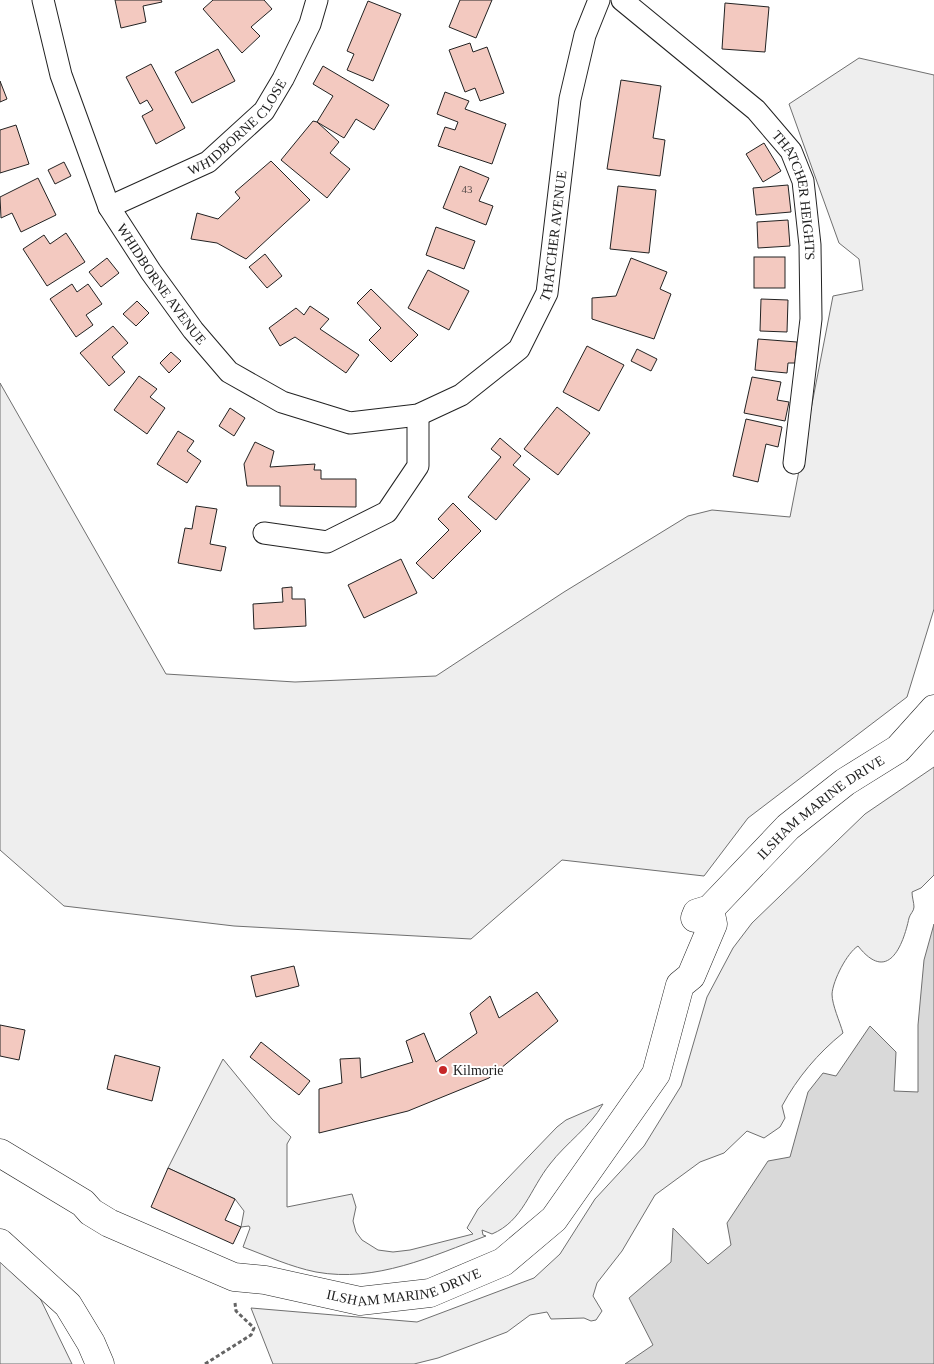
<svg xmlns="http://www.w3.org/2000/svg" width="934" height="1364" font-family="'Times New Roman',serif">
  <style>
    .green { fill: #eee; stroke: #6f6f6f }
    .water { fill: #d9d9d9; stroke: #6f6f6f }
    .building { fill: #f3c9c0; stroke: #222 }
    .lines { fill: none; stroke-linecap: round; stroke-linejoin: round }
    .street-casing { stroke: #222; stroke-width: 23 }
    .secondary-casing { stroke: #222; stroke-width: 29 }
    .path { stroke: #646464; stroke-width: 3; stroke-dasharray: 4 2.5; stroke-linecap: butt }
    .street { stroke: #fff; stroke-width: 21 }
    .secondary { stroke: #fff; stroke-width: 28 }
    .poi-dot { fill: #c62828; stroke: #fff; stroke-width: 2 }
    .labels { text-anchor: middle; stroke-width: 4; stroke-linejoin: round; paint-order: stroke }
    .number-label { font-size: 11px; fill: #564c4a }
    .street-label { font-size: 14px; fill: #222; stroke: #fff }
    .poi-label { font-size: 14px; fill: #222; stroke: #fff; text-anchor: start }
  </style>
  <rect width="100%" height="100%" fill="#fff"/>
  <g class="green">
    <path d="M859,58L934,75V609L907,697L748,818L704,876L562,860L471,939L234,926L64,906L0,850V383L166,674L295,682L436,676L564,592L688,516L712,510L790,517L833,296L863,290L859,259L839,243L789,104Z"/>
    <path d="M934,767V875L921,888L912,892C912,897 914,903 914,907C914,911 910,914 909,918C903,946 888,984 858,946C847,953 833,980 832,994C832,1005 840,1022 843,1033C818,1053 797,1078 782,1106L785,1118L780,1127L764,1138L747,1131L724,1153L700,1162L655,1195L622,1251L597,1283L593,1296L602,1311L596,1320L591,1321L584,1318L551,1319L547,1312L530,1315L507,1332L438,1358L414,1364H273L251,1308L417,1322L534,1278L560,1254L595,1199L644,1146L681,1086L707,997L733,948L752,923L865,814Z"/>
    <path d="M223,1059L272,1119L291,1137L287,1144V1207L352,1194L356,1207L353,1221L356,1232L362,1240L378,1250L393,1252L410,1250L473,1234L467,1228L478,1209L557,1127L566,1120L603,1104C590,1127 566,1143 550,1164C530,1189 523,1221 492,1234L482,1230L483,1235L486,1236C432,1256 376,1283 316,1272C291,1267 267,1256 243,1247L250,1228L249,1226L241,1227L244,1211L235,1199L168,1168Z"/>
    <path d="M0,1260L38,1294L72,1364H0Z"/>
  </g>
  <path class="water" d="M934,924V1364H625L653,1345L629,1298L671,1262L673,1228L708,1264L731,1245L727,1223L768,1161L790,1157L808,1092L823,1073L836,1076L870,1026L896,1052L894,1091L918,1092V1025L924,960Z"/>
  <g class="building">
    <path d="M115,0H161L162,2L143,6L146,22L121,28Z"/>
    <path d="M213,0H264L272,9L251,27L260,36L242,53L203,9Z"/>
    <path d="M460,0H492L476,38L449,27Z"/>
    <path d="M368,1L401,14L373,81L347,70L354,54L347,51Z"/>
    <path d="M725,3L769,7L765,52L722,49Z"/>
    <path d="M470,43L473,52L487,47L504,93L480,101L475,88L465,92L449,50Z"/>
    <path d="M218,49L235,81L192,103L175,72Z"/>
    <path d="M151,64L185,128L156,144L142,116L153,110L147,100L140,104L126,77Z"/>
    <path d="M323,66L389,105L374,130L356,119L344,138L317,122L333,96L313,84Z"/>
    <path d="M621,80L661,86L653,138L665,140L660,176L607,169Z"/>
    <path d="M0,81L7,99L0,102Z"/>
    <path d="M445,92L469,101L465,109L506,124L492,164L438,146L445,127L455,130L458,122L437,114Z"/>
    <path d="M313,121L317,122L339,142L330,153L350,169L327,198L281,160Z"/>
    <path d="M16,125L29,164L0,173V130Z"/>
    <path d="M764,143L781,171L763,182L746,154Z"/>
    <path d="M271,161L310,200L246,259L217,243L191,239L197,213L218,219L240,198L235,192Z"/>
    <path d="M64,162L71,176L55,184L48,170Z"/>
    <path d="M460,166L489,178L479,201L493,206L486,225L443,208Z"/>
    <path d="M38,178L56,215L21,232L12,213L1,218L0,197Z"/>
    <path d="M788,185L791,212L756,215L753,188Z"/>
    <path d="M618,186L656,190L649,253L610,249Z"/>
    <path d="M788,220L790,246L758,248L757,222Z"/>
    <path d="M436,227L475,241L464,269L426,255Z"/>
    <path d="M66,233L85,262L47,286L23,249L44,235L50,244Z"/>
    <path d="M265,254L282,276L267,288L249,267Z"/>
    <rect x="754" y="257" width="31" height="31"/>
    <path d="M107,258L119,273L101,287L89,272Z"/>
    <path d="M631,258L667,272L660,289L671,294L654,339L592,319V298L616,296Z"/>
    <path d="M428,270L469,291L449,330L408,308Z"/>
    <path d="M72,284L77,292L88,284L102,304L86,315L93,325L76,337L50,299Z"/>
    <path d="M371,289L418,335L391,362L369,340L381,328L357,303Z"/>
    <path d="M761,299L788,300L787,332L760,331Z"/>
    <path d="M137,301L149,313L136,326L123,314Z"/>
    <path d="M310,306L329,319L320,329L359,355L346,373L295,337L280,346L269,328L296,308L304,315Z"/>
    <path d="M113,326L128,343L112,357L125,372L109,386L80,353Z"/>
    <path d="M758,339L797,342L795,363H788L787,373L755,370Z"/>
    <path d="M587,346L624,365L599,411L563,392Z"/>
    <path d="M637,349L657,359L651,371L631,361Z"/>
    <path d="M171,352L181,361L169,373L160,363Z"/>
    <path d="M139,376L157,389L150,397L165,408L147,434L114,410Z"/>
    <path d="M752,377L781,382L777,400L789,402L785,421L744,413Z"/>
    <path d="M557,407L590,433L558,475L524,449Z"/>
    <path d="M230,408L245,418L234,436L219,426Z"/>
    <path d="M746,419L782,427L778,447L766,444L758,482L733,476Z"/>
    <path d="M178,431L194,441L187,451L201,461L187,483L157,464Z"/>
    <path d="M500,438L521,456L513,465L530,479L496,520L468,497L501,457L491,449Z"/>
    <path d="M255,442L274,451L270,467L315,464L314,470H321V479H356V507L280,506V486H247L244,464Z"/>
    <path d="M453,503L481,531L433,579L416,563L449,530L438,519Z"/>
    <path d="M196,506L217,509L210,544L226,547L221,571L178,563L185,528L192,529Z"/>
    <path d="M401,559L417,593L364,618L348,585Z"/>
    <path d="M292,587V599H305L306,626L254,629L253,604L283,602L282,588Z"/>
    <path d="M294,966L299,986L256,997L251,976Z"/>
    <path d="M537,992L558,1021L489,1078L408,1111L319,1133V1089L342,1083L340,1059L360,1058L361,1078L413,1062L406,1041L424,1033L436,1062L477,1033L470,1013L490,996L499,1018Z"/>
    <path d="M0,1025L25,1030L19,1060L0,1056Z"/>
    <path d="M261,1042L310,1081L299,1095L250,1057Z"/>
    <path d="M115,1055L160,1067L152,1101L107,1089Z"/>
    <path d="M168,1168L235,1199L225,1220L241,1227L233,1244L151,1207Z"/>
  </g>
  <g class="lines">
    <defs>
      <g id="street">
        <path id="s1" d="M43,0L61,75L109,207L151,272L193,330L229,372L282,402L350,423L418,415L461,395L519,349L547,293L570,99L585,35L599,0"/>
        <path id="s2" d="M622,0L756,110L791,151L803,181L810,245L811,319L794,463"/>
        <path id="s3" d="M109,207L208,162L264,111L283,79L310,24L317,0"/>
        <path d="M264,533L327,542L387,512L418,466V415"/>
      </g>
      <g id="secondary">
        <path id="s4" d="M695,918L697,913L710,909L788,827L845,782L898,749L934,709"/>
        <path id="s5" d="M0,1153L83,1203L91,1212L109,1223L234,1277L265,1280L360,1301L430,1293L503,1262L554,1219L656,1074L680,985L691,976L713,924L710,909"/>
        <path d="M0,1243L68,1305L91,1343L100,1364"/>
      </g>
    </defs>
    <use href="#street" class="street-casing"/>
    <use href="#secondary" class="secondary-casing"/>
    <path class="path" d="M205,1364L251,1335L254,1328L236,1311L235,1303"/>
    <use href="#street" class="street"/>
    <use href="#secondary" class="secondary"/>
  </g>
  <circle class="poi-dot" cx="443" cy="1070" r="5"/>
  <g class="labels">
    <g class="number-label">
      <text x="467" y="193">43</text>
    </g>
    <g class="street-label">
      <text dy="5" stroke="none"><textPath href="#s3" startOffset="154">WHIDBORNE CLOSE</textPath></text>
      <text dy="5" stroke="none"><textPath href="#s2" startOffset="271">THATCHER HEIGHTS</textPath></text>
      <text dy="5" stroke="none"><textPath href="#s1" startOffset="864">THATCHER AVENUE</textPath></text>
      <text dy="5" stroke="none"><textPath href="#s1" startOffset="311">WHIDBORNE AVENUE</textPath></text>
      <text dy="5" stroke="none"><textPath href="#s4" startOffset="170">ILSHAM MARINE DRIVE</textPath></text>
      <text dy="5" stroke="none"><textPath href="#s5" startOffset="440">ILSHAM MARINE DRIVE</textPath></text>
    </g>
    <g class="poi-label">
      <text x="453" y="1075">Kilmorie</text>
    </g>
  </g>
</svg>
